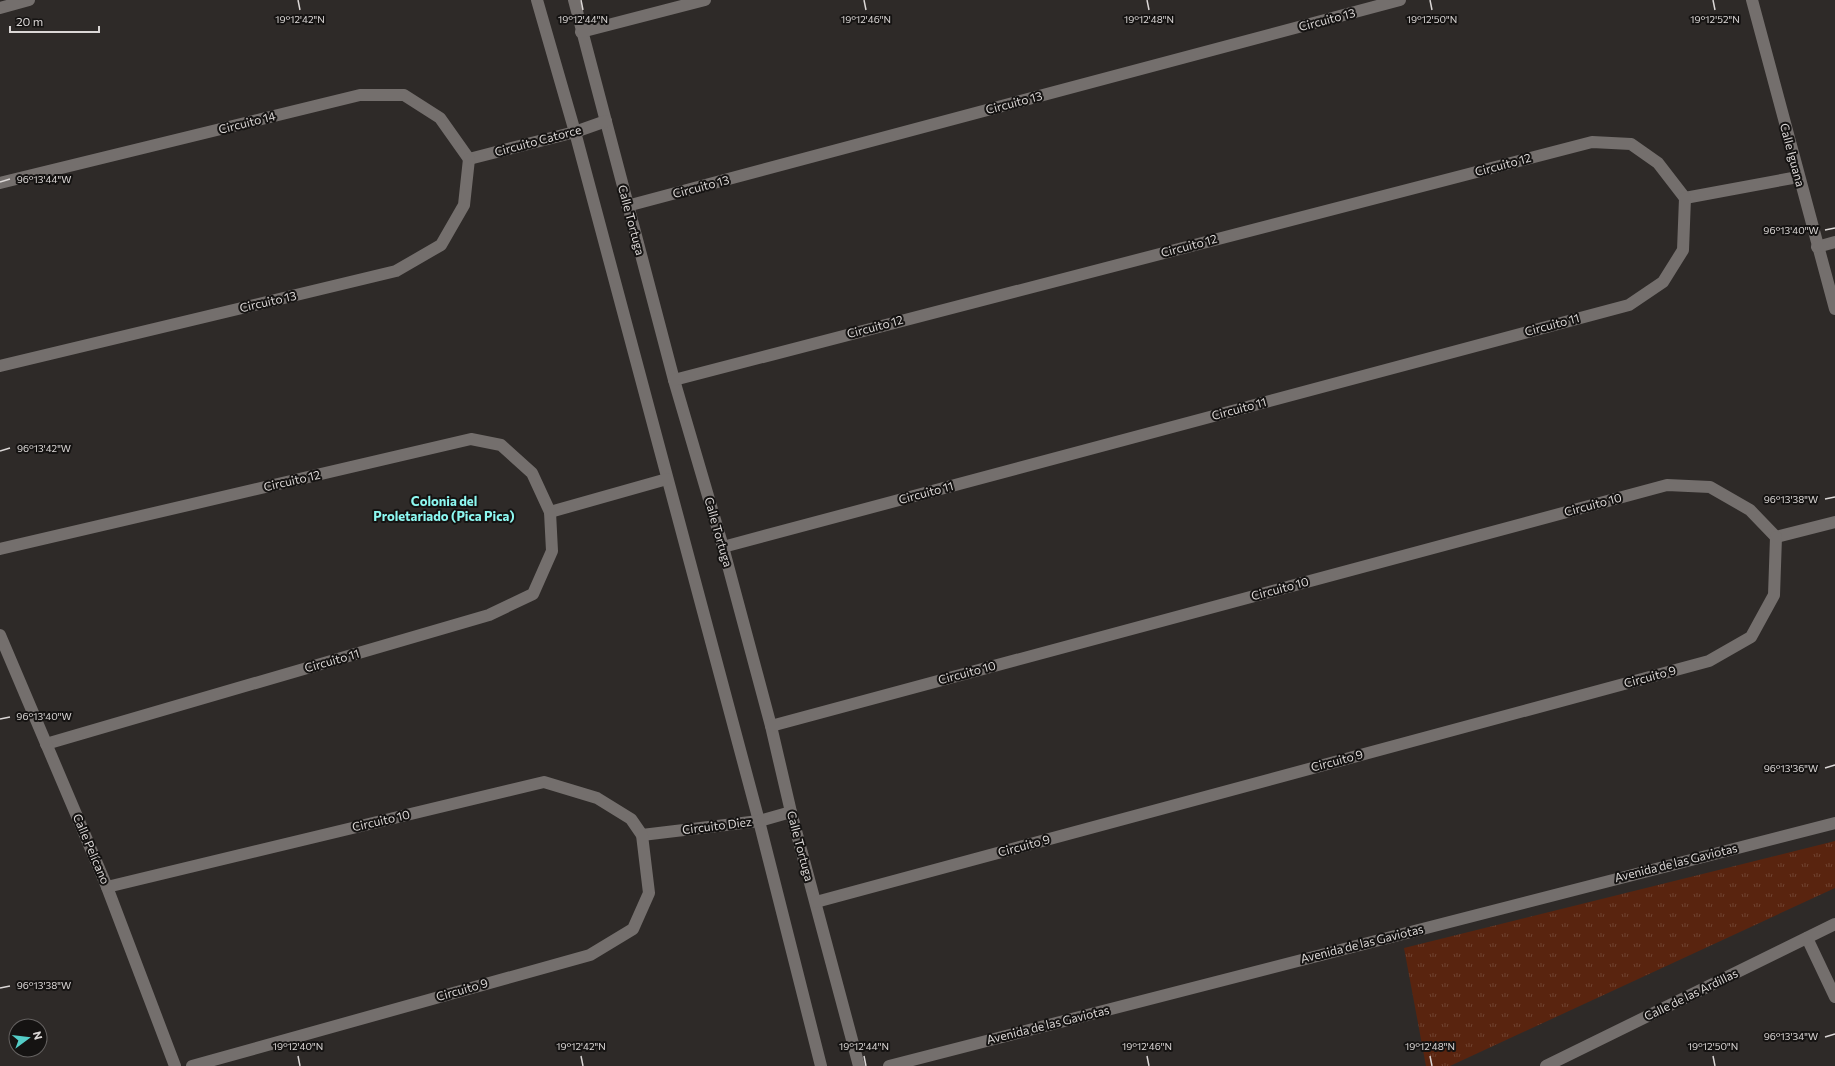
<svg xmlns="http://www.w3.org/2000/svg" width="1835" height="1066" font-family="Commissioner,sans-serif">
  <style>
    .grass { fill: url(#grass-tufts) }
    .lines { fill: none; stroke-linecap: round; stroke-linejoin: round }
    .minor { stroke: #746f6d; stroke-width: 12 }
    .ticks { fill: none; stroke: #dbd7d6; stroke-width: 1.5 }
    .labels { text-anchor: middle; stroke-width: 4; stroke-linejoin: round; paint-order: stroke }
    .street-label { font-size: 12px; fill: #dbd7d6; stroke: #151312 }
    .neighbourhood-label { font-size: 13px; font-weight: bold; fill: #8df8f1; stroke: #151312 }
    .ticks-label { font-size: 10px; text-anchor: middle; fill: #dbd7d6; stroke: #151312; stroke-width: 4; stroke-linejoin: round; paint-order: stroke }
  </style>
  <defs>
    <pattern id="grass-tufts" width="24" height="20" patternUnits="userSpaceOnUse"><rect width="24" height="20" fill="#59240f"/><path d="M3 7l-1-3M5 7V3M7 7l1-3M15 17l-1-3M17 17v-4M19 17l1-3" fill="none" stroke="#704331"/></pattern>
  </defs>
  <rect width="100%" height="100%" fill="#2e2a28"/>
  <path class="grass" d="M1835,841V888L1450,1066H1426L1404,948Z"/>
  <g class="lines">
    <g class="minor">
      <path d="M537,0L575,132L759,821L821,1066"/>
      <path d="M574,0L674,380L723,547L771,726L791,812L859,1066"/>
      <path d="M1752,0L1835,309"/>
      <path d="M0,8L29,0"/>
      <path d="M581,32L705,0"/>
      <path d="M469,159L575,132L606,121"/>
      <path d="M0,183L360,95H404L440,118L469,159"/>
      <path d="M1685,198L1798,177"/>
      <path d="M627,206L1400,0"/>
      <path d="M1817,247L1835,242"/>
      <path d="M0,366L396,271L441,245L464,205L469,159"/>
      <path d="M674,380L1592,142L1631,144L1658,163L1685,198"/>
      <path d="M550,512L667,479"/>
      <path d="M1776,537L1835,522"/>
      <path d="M723,547L1629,305L1663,282L1683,250L1685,198"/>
      <path d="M0,549L471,439L501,445L532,473L550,512L552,551L533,594L489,615L46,744"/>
      <path d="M0,635L107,887L175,1066"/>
      <path d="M771,726L1667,485L1710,487L1750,510L1776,537"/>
      <path d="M642,835L759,821L791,812"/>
      <path d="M107,887L544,782L597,798L631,819L642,835L649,893L633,929L590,955L192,1066"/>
      <path d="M816,902L1709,661L1751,637L1774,595L1776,537"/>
      <path d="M1807,938L1835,997"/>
      <path d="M889,1066L1835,823"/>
      <path d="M1546,1066L1835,924"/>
    </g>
  </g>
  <path class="ticks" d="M298,0L300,10M581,0L583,10M864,0L866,10M1147,0L1149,10M1430,0L1432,10M1713,0L1715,10M0,182L10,179M1825,230L1835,228M0,451L10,448M1825,499L1835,497M0,719L10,717M1825,768L1835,765M0,988L10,986M1825,1037L1835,1034M298,1056L300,1066M581,1056L583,1066M864,1056L866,1066M1147,1056L1149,1066M1430,1056L1432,1066M1713,1056L1715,1066"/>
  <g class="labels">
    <g class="street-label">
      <text transform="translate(1327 20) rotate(-15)" y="4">Circuito 13</text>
      <text transform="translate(1014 103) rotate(-15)" y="4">Circuito 13</text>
      <text transform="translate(247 123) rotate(-14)" y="4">Circuito 14</text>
      <text transform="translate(538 141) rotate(-15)" y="4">Circuito Catorce</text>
      <text transform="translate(1792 155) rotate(75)" y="4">Calle Iguana</text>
      <text transform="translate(1503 165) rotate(-15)" y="4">Circuito 12</text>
      <text transform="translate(701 187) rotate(-15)" y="4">Circuito 13</text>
      <text transform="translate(631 220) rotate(75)" y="4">Calle Tortuga</text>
      <text transform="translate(1189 246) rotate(-15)" y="4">Circuito 12</text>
      <text transform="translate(268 302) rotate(-13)" y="4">Circuito 13</text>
      <text transform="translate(1552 325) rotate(-15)" y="4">Circuito 11</text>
      <text transform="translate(875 327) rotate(-15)" y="4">Circuito 12</text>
      <text transform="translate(1239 409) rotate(-15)" y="4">Circuito 11</text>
      <text transform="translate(292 481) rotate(-13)" y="4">Circuito 12</text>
      <text transform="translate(926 493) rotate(-15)" y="4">Circuito 11</text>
      <text transform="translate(1593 505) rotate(-15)" y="4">Circuito 10</text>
      <text transform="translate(718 532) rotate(74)" y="4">Calle Tortuga</text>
      <text transform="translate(1280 589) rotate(-15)" y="4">Circuito 10</text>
      <text transform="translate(332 661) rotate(-16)" y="4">Circuito 11</text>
      <text transform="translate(967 673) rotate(-15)" y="4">Circuito 10</text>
      <text transform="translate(1650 677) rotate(-15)" y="4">Circuito 9</text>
      <text transform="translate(1337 761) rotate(-15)" y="4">Circuito 9</text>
      <text transform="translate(381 821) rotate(-13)" y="4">Circuito 10</text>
      <text transform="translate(717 826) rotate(-7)" y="4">Circuito Diez</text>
      <text transform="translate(800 846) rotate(75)" y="4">Calle Tortuga</text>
      <text transform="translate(1024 846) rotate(-15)" y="4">Circuito 9</text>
      <text transform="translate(91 849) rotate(67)" y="4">Calle Pelícano</text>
      <text transform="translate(1676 863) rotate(-14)" y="4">Avenida de las Gaviotas</text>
      <text transform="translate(1362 944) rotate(-14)" y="4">Avenida de las Gaviotas</text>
      <text transform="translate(462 990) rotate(-16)" y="4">Circuito 9</text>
      <text transform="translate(1691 995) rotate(-26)" y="4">Calle de las Ardillas</text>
      <text transform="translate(1048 1025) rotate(-14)" y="4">Avenida de las Gaviotas</text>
    </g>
    <g class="neighbourhood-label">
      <text x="444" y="506">Colonia del<tspan x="444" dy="15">Proletariado (Pica Pica)</tspan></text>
    </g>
  </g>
  <g class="ticks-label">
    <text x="300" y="23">19°12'42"N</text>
    <text x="583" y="23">19°12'44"N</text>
    <text x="866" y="23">19°12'46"N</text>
    <text x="1149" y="23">19°12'48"N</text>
    <text x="1432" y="23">19°12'50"N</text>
    <text x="1715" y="23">19°12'52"N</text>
    <text x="44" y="183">96°13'44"W</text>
    <text x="1791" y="234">96°13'40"W</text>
    <text x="44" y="452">96°13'42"W</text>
    <text x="1791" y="503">96°13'38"W</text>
    <text x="44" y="720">96°13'40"W</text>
    <text x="1791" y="772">96°13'36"W</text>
    <text x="44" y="989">96°13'38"W</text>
    <text x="1791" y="1040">96°13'34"W</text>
    <text x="298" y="1050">19°12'40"N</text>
    <text x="581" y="1050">19°12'42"N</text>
    <text x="864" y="1050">19°12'44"N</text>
    <text x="1147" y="1050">19°12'46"N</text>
    <text x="1430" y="1050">19°12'48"N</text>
    <text x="1713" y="1050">19°12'50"N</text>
  </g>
  <g transform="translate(28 1038) rotate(75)"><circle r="19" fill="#151312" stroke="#646160"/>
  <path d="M0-3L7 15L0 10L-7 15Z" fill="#54cdc7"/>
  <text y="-6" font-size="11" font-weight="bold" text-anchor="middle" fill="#dbd7d6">N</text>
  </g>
  <path d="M10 26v6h89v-6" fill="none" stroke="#dbd7d6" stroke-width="2"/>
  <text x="16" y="26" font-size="12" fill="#dbd7d6" stroke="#151312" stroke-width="3" paint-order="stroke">20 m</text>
</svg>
